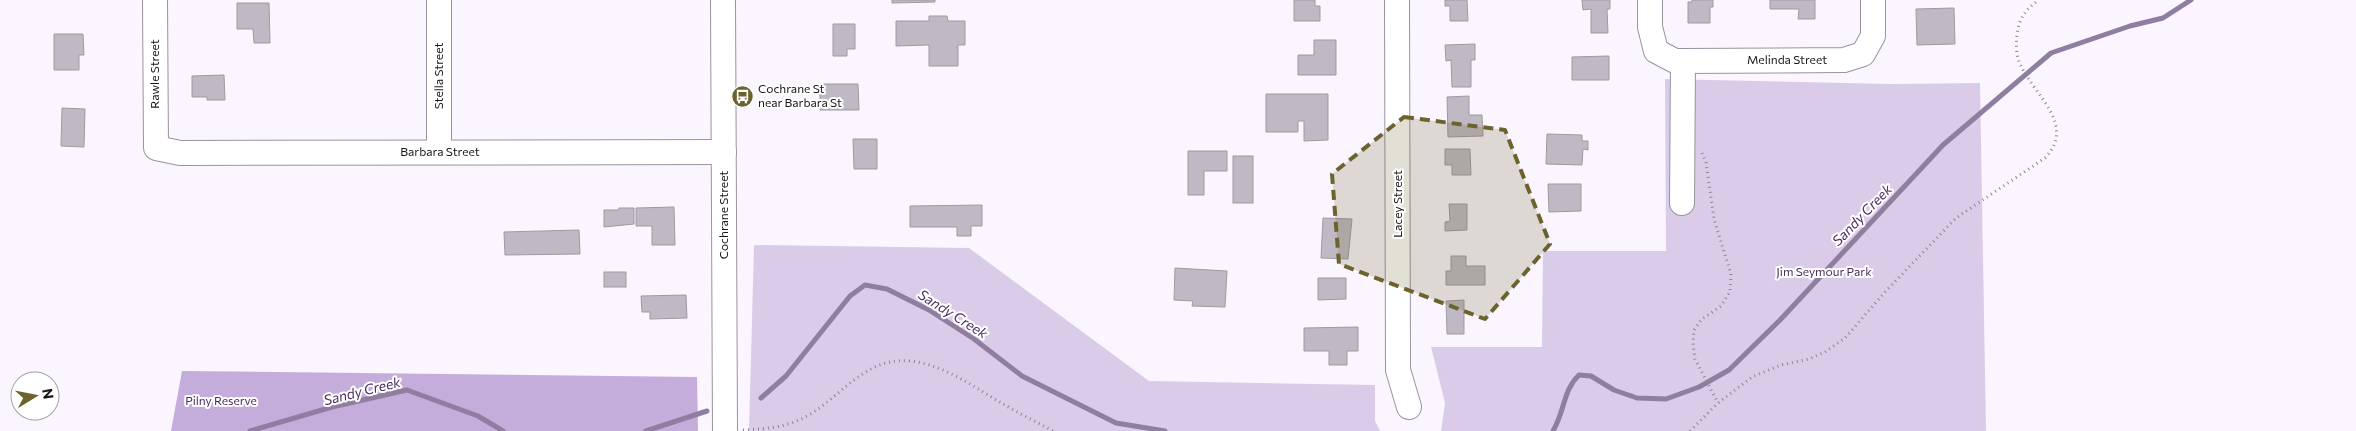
<svg xmlns="http://www.w3.org/2000/svg" width="2356" height="431" font-family="Commissioner,sans-serif">
  <style>
    .green { fill: #dacce8 }
    .forest { fill: #c4adda }
    .lines { fill: none; stroke-linecap: round; stroke-linejoin: round }
    .stream { stroke: #8f7e9f; stroke-width: 5 }
    .building { fill: #beb9c3; stroke: #9e99a3 }
    .minor-casing { stroke: #99939e; stroke-width: 26 }
    .path { stroke: #8b888e; stroke-width: 3; stroke-dasharray: 1 4; stroke-linecap: butt }
    .minor { stroke: #fff; stroke-width: 24 }
    .marked { fill: #6c622e; fill-opacity: 0.2; stroke: #6c622e; stroke-width: 4; stroke-dasharray: 10 6; stroke-linejoin: round }
    .labels { text-anchor: middle; stroke-width: 4; stroke-linejoin: round; paint-order: stroke }
    .street-label { font-size: 12px; fill: #171519; stroke: #fff }
    .poi-label { font-size: 12px; fill: #171519; stroke: #fff; text-anchor: start }
    .park-label { font-size: 12px; fill: #492a60; stroke: #fff }
    .water-label { font-size: 14px; font-style: italic; fill: #4c2d64; stroke: #fff }
  </style>
  <rect width="100%" height="100%" fill="#faf5fe"/>
  <g class="green">
    <path d="M1665,79L1890,84L1980,83L1986,431H1441L1445,403L1431,347H1542L1543,251H1666Z"/>
    <path d="M754,245L969,248L1149,381L1375,385V421L1380,431H749Z"/>
  </g>
  <path class="forest" d="M182,371L697,377L698,431H171Z"/>
  <g class="lines">
    <g class="stream">
      <path d="M761,398L786,376L850,296L865,285L887,289L929,310L974,339L1022,376L1116,423L1165,431"/>
      <path d="M250,431L332,407L407,390L478,416L503,431"/>
      <path d="M646,431L707,411"/>
      <path d="M1553,431C1565,411 1563,390 1579,375L1591,376L1614,390L1637,398L1666,399L1699,387L1729,370L1781,319L1943,145L2051,53L2130,26L2163,18L2191,0"/>
    </g>
  </g>
  <g class="building">
    <path d="M892,0H935V2L892,3Z"/>
    <path d="M1294,0H1315V6H1320V21H1294Z"/>
    <path d="M1445,0H1467L1468,21H1450V6H1445Z"/>
    <path d="M1582,0H1610V9H1607L1608,33H1591V9L1583,10Z"/>
    <path d="M1692,0H1713V7H1710V23H1688V2H1692Z"/>
    <path d="M1770,0H1815V19H1798L1799,9H1770Z"/>
    <path d="M237,3H269L270,43H254L253,29H237Z"/>
    <path d="M1954,8L1955,44L1917,45L1916,9Z"/>
    <path d="M929,16H947L948,21H965V45H958V66H929V45L896,46V21H929Z"/>
    <path d="M833,24H855V49H847V56H833Z"/>
    <path d="M54,34H83L84,55H79V70H54Z"/>
    <path d="M1314,40H1336V75H1298V55H1314Z"/>
    <path d="M1475,44V60H1471V87H1452L1451,60L1446,61L1445,45Z"/>
    <path d="M1609,56V80H1572V57Z"/>
    <path d="M224,75L225,100H207V97H192V76Z"/>
    <path d="M820,84H858L859,110H820Z"/>
    <path d="M1266,94H1328V140L1304,141V121H1298V132H1266Z"/>
    <path d="M1469,96V115H1482L1483,136L1448,137L1447,97Z"/>
    <path d="M62,108L85,109L84,147L61,146Z"/>
    <path d="M1547,134L1582,135V141H1588V150L1583,149L1582,165L1546,164Z"/>
    <path d="M853,139H877V169H854Z"/>
    <path d="M1445,149H1470L1471,175H1452V165H1445Z"/>
    <path d="M1188,151H1227V171H1204V195H1188Z"/>
    <rect x="1233" y="156" width="20" height="47"/>
    <path d="M1548,184H1581V211L1549,212Z"/>
    <path d="M1449,204H1467V230L1445,231V222L1450,221Z"/>
    <path d="M982,205V226H971V236H957V227H910V206Z"/>
    <path d="M674,207L675,245H652V226H636V208Z"/>
    <path d="M619,208H634V224L604,227V210H619Z"/>
    <path d="M1323,218L1352,219L1348,259L1321,258Z"/>
    <path d="M579,230L580,254L505,255L504,232Z"/>
    <path d="M1451,256H1466V266H1485V285H1446V271H1451Z"/>
    <path d="M1175,268L1227,271L1225,307L1192,306L1193,301L1174,300Z"/>
    <rect x="604" y="272" width="22" height="15"/>
    <path d="M1318,278H1346V299L1318,300Z"/>
    <path d="M686,295L687,318L650,319V312H642L641,296Z"/>
    <path d="M1464,300V334H1447L1446,301Z"/>
    <path d="M1358,327V351H1347V365H1329V351H1304V328Z"/>
  </g>
  <g class="lines">
    <defs>
      <g id="minor">
        <path d="M155,0L156,148L180,153L724,152"/>
        <path d="M723,0L725,431"/>
        <path d="M1397,0L1398,370L1409,407"/>
        <path d="M1650,0V27L1656,51L1675,61H1683L1844,60L1863,54L1873,36V0"/>
        <path d="M439,152V0"/>
        <path d="M1682,203L1683,61"/>
      </g>
    </defs>
    <use href="#minor" class="minor-casing"/>
    <g class="path">
      <path d="M1702,153L1706,162L1714,219L1731,274L1730,292L1721,306L1702,319L1694,330L1693,343L1695,359L1718,403"/>
      <path d="M743,430C762,429 781,428 799,420C838,403 862,356 910,361C943,364 974,387 1003,404C1019,413 1036,422 1053,431"/>
      <path d="M1690,431L1718,403L1752,377L1781,365L1809,359L1825,352L1845,338L1885,292L1956,218L2045,158C2077,125 2034,95 2020,64C2016,55 2016,44 2017,34C2019,18 2026,9 2039,0"/>
    </g>
    <use href="#minor" class="minor"/>
  </g>
  <path class="marked" d="M1404,117L1505,130L1550,244L1485,319L1339,264L1332,174Z"/>
  <defs>
    <symbol id="bus-disc" viewBox="-11 -11 22 22"><circle r="9.5" fill="#6c622e" stroke="#fff"/><path d="M-5-6H5V4H4V6H2V4H-2V6H-4V4H-5ZM-3.5-4V0h7V-4ZM-3.5 1.2v1.5H-2V1.2ZM2 1.2v1.5H3.5V1.2Z" fill="#fff"/></symbol>
  </defs>
  <g fill-rule="evenodd">
    <use href="#bus-disc" x="730" y="84" width="25" height="25"/>
  </g>
  <g class="labels">
    <g class="street-label">
      <text x="1787" y="64">Melinda Street</text>
      <text transform="translate(155 74) rotate(-90)" y="4">Rawle Street</text>
      <text transform="translate(439 76) rotate(-90)" y="4">Stella Street</text>
      <text x="440" y="156">Barbara Street</text>
      <text transform="translate(1398 204) rotate(-90)" y="4">Lacey Street</text>
      <text transform="translate(724 215) rotate(-90)" y="4">Cochrane Street</text>
    </g>
    <g class="poi-label">
      <text x="758" y="93">Cochrane St<tspan x="758" dy="14">near Barbara St</tspan></text>
    </g>
    <g class="park-label">
      <text x="1824" y="276">Jim Seymour Park</text>
      <text x="221" y="405">Pilny Reserve</text>
    </g>
    <g class="water-label">
      <text transform="translate(1862 215) rotate(-46)" y="5">Sandy Creek</text>
      <text transform="translate(953 314) rotate(32)" y="5">Sandy Creek</text>
      <text transform="translate(362 391) rotate(-14)" y="5">Sandy Creek</text>
    </g>
  </g>
  <g transform="translate(35 396) rotate(80)"><circle r="24" fill="#ffffff" stroke="#a2a1a3"/>
  <path d="M0-4L9 19L0 12L-9 19Z" fill="#6c622e"/>
  <text y="-8" font-size="14" font-weight="bold" text-anchor="middle" fill="#171519">N</text>
  </g>
</svg>
